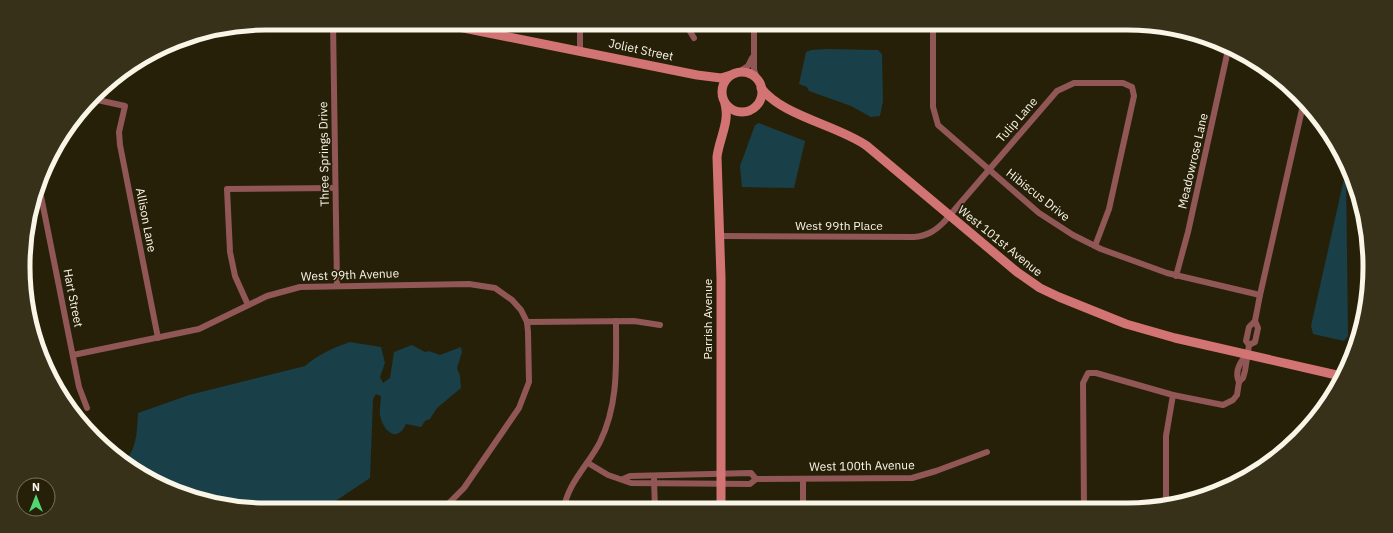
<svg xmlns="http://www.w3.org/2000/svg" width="1393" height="533" font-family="'IBM Plex Sans',sans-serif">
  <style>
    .water { fill: #193f48 }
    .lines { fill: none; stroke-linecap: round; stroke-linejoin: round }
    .street { stroke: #915656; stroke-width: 6 }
    .secondary { stroke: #d27473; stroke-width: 9 }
    .labels { text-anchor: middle; stroke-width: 3.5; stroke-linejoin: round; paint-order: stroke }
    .street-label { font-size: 12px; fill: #f9f5e7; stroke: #262008 }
    .rim { fill: none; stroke: #f9f5e7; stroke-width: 5 }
  </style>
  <rect width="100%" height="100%" fill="#262008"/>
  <g class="water">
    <path d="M827,49L874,50H878L882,54L883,101L880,116L871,117L851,106L809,91L807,87L799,84L806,52L811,50Z"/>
    <path d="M759,123L805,141L794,188L742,187L740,166L755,125Z"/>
    <path d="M1346,170L1348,336L1344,341L1313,334L1311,326Z"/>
    <path d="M350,342L381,347L385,363L380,377L383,383L390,378L394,352L412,345L425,352L429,351L440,355L461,347L462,352L457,368L460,376L461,388L437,408L430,419L425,421L421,427L406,424C397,444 383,431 380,415C379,410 381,402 381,396L376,394L373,399L370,478L322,510H267L203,502L124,463C137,448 137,432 138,413L189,395L305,366C319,354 333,348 350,342Z"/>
  </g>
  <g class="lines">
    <g class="street">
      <path d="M333,23L337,285"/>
      <path d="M580,23V50"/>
      <path d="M687,23L688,28L694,38"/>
      <path d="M754,23V70L758,81"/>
      <path d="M933,23V107L938,125L1039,213L1073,235L1101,249L1167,273L1260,295"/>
      <path d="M737,73L748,66L752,58"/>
      <path d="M93,99L125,106L119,132L120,145L158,338"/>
      <path d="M40,191L79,387L87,408"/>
      <path d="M720,236L914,237C927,236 935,231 944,222L1057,91L1074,83H1123L1132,87L1134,96L1109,209L1095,246"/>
      <path d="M1176,276L1188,232L1228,50"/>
      <path d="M248,305L235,276L230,252L227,189L335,188"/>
      <path d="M527,322L634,321L660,325"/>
      <path d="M1249,345L1255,342L1258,328L1255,321L1260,295L1303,105"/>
      <path d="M73,355L199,329L267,296L300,287L469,284L495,288L512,300L521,310L527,322L528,332L529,382L519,408L464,488L442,510"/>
      <path d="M1239,382C1234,372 1240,362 1247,354"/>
      <path d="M588,463L608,475L631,483L750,484L756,479L912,478L936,471L987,452"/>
      <path d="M623,479L630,476L751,473L756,479"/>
      <path d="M654,479L655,509"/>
      <path d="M1166,506V436L1173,395"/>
      <path d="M1084,508L1083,383L1088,373H1096L1173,395L1223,405L1233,400L1237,395L1239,382L1243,378L1245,371L1249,345L1246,341L1249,327L1255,321"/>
      <path d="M564,509C567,484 589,464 600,442C619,403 616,363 616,321"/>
      <path d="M803,509V479"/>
    </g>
    <g class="secondary">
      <path d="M439,23L697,75L721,78L731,75"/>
      <circle cx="742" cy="92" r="20"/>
      <path d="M761,88C782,116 837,125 867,146L1017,272L1040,288L1059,297L1126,324L1175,338L1341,376"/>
      <path d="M721,509V278L717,157C719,139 730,122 725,104"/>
    </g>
  </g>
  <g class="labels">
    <g class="street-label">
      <text transform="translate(641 50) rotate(12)" y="4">Joliet Street</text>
      <text transform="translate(1017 120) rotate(-49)" y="4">Tulip Lane</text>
      <text transform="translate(324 154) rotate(-91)" y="4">Three Springs Drive</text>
      <text transform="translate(1193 161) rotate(-77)" y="4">Meadowrose Lane</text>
      <text transform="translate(1038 195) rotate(38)" y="4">Hibiscus Drive</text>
      <text transform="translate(146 220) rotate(79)" y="4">Allison Lane</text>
      <text x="839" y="230">West 99th Place</text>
      <text transform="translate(1000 241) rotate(39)" y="4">West 101st Avenue</text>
      <text transform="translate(350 275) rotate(-2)" y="4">West 99th Avenue</text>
      <text transform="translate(73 298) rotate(79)" y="4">Hart Street</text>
      <text transform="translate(708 319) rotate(-90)" y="4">Parrish Avenue</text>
      <text transform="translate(862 466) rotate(-1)" y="4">West 100th Avenue</text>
    </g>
  </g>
  <path d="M0 0H1393V533H0ZM266 30H1127A236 236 0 0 1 1363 266V267A236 236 0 0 1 1127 503H266A236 236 0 0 1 30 267V266A236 236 0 0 1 266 30Z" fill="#37311a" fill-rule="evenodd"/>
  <path class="rim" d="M266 30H1127A236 236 0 0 1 1363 266V267A236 236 0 0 1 1127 503H266A236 236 0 0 1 30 267V266A236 236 0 0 1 266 30Z"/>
  <g transform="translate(36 497)"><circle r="19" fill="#262008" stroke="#7a7561"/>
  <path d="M0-3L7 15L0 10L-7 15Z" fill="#52d673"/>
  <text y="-6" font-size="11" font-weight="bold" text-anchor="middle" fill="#f9f5e7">N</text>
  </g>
</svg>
